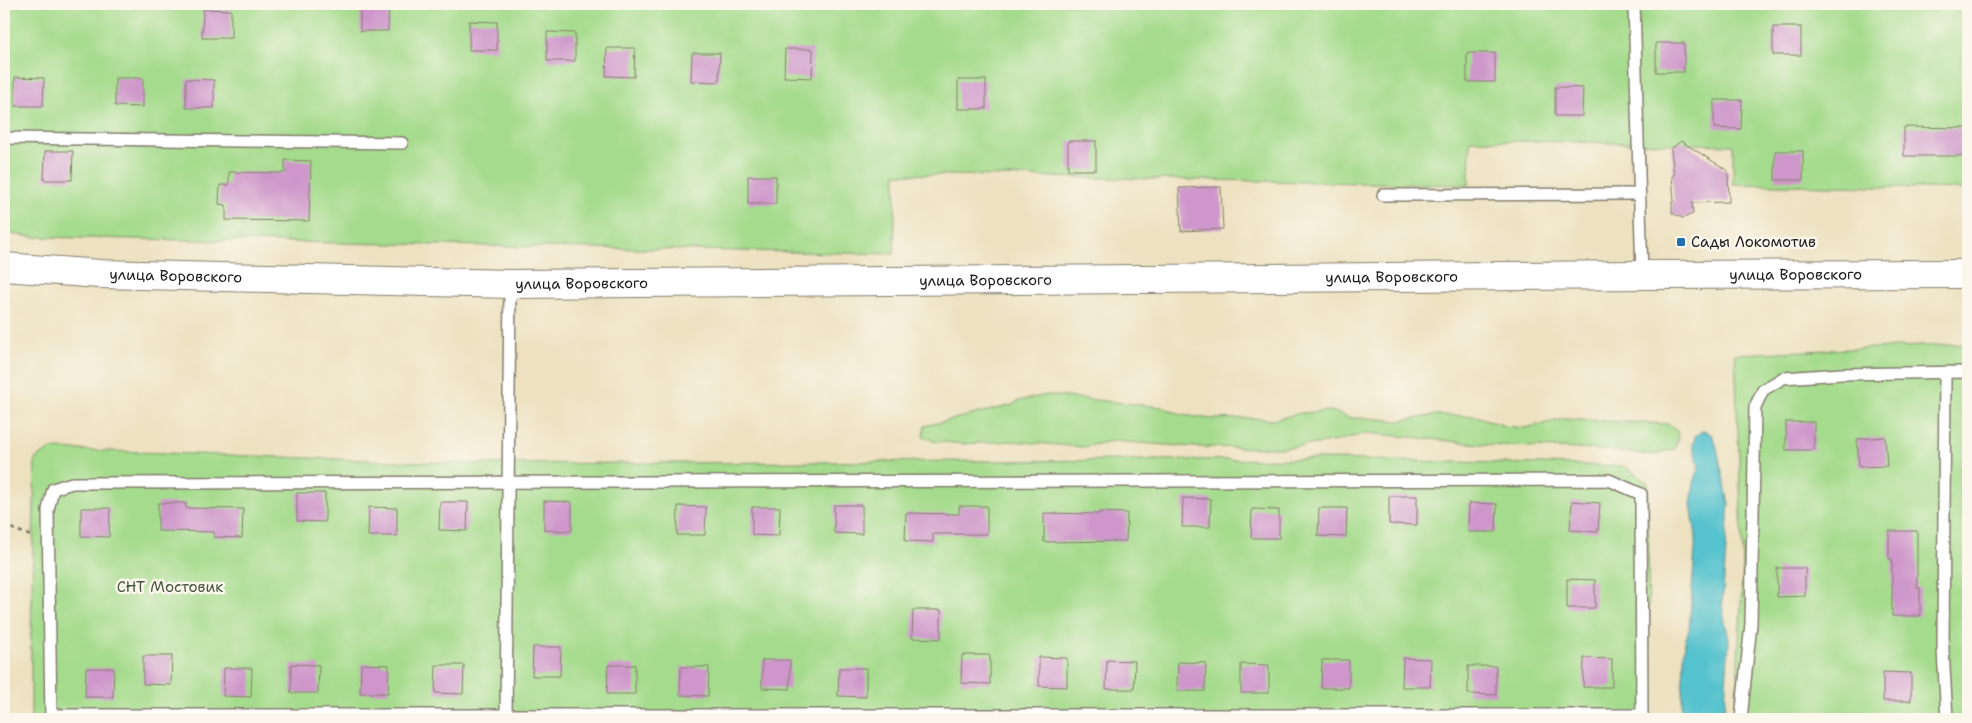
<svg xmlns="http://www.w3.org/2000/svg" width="1972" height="723" font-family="'Shantell Sans',sans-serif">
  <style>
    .green { fill: #a5db8c; stroke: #607c54 }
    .water { fill: #55c2cd; stroke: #386f74 }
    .building { fill: #ce96ca }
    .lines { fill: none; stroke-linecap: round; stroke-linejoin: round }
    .service-casing { stroke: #847e6e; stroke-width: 14 }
    .primary-casing { stroke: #847e6e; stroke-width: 30 }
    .path { stroke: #847e6e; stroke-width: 3; stroke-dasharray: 4 4; stroke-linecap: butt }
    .service { stroke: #fff; stroke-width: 11 }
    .primary { stroke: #fff; stroke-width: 28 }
    .poi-dot { fill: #1f6fb2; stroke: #fbf7ec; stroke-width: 2 }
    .labels { text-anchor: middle; stroke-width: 5; stroke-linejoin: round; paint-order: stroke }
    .poi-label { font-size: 15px; fill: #1c1c1c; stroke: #fbf7ec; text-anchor: start }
    .street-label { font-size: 15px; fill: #1c1c1c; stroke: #fbf7ec }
    .park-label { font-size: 15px; fill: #45553e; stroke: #fbf7ec }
  </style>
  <rect width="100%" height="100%" fill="#fbf7ec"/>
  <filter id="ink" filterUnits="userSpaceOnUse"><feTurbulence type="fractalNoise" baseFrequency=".02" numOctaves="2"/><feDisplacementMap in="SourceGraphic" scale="10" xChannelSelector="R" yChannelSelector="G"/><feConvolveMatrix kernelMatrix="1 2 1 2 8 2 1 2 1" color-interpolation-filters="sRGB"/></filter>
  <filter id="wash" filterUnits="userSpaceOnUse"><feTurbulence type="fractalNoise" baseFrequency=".0096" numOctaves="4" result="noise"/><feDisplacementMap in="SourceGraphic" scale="20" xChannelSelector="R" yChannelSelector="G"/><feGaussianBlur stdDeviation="1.12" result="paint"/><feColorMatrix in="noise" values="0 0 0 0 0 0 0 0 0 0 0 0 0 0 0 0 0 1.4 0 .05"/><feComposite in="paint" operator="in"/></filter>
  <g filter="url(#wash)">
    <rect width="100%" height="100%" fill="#ede1c0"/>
    <g class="green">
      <path d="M4,4H1968V189L1733,184V145L1470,140L1469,185L896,174L894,254L35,237L4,233Z"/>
      <path d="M1968,344V719H1735L1743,565L1735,354Z"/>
      <path d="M1047,395L1162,407L1182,415L1212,419L1253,418L1272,420L1301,413L1331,411L1351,418H1370L1399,421L1436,415L1476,416L1505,426L1525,428L1564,419L1668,424L1677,430L1678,440L1674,449L1654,455L1602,450L1490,445L1368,433L1332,442L1284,448L1195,447L1112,441L1083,447L1010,441L964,444L933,441L923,436L925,426L1012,405L1018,401Z"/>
      <path d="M51,449L480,464L1325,459L1624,466L1648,483L1649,719H31V639L35,459Z"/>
    </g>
    <path class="water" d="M1704,430L1712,435L1716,444L1729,504L1722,607L1729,640L1724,716L1723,719H1681L1685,641L1689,630L1696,536L1691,505L1694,483L1699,467L1693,446L1695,436Z"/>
    <g id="blocks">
      <g class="building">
        <path d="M360,4H389L388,31H360Z"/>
        <path d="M203,9L231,10V38H202Z"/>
        <path d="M469,21L497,22V50H469Z"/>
        <rect x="1773" y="27" width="28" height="28"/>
        <path d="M547,32L575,33V61H547Z"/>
        <rect x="1656" y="43" width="28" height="29"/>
        <path d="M607,48H635L634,77L606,76Z"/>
        <path d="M785,49H813L812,78L784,77Z"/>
        <path d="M692,53H720L719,82L691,81Z"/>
        <rect x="1467" y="53" width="28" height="29"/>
        <path d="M15,77L44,78L43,106H15Z"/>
        <path d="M115,78H143V107L115,106Z"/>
        <path d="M186,79L214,80V108H186Z"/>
        <rect x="958" y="80" width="28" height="29"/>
        <path d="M1555,87L1583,88L1582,116H1555Z"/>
        <path d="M1714,100H1742L1741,129L1714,128Z"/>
        <path d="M1904,127L1968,128V156H1904Z"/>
        <rect x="1068" y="141" width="28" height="29"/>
        <path d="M1681,141L1728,171L1729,202L1692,203L1693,214L1683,218L1672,213V202L1674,201L1672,176L1674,175L1671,149Z"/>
        <path d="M45,151H73L72,180H44Z"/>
        <rect x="1775" y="151" width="28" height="29"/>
        <path d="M285,160L311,161L309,221L226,220V205L219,204L220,185H229V172L285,173Z"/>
        <rect x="748" y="176" width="28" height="28"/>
        <path d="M1221,187L1223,229L1181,231L1179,188Z"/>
        <rect x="1786" y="422" width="28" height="28"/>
        <path d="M1885,437L1887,466L1859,467L1857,439Z"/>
        <path d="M297,493H325V522L297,521Z"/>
        <path d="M1389,496H1417V525L1389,524Z"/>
        <path d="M1183,498L1211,499L1210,527H1182Z"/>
        <path d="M544,501L572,502V531L544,530Z"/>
        <path d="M1572,501L1600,503L1598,532L1570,530Z"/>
        <path d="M440,502H468L467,531L439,530Z"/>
        <path d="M158,503H186V508L243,509L242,538L214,537V532L158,531Z"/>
        <path d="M1469,503L1497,504L1496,532H1468Z"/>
        <path d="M834,505H862V534L834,533Z"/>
        <path d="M678,506L706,507L705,535H677Z"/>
        <path d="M959,506H987V534H933V542L905,541L906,513L959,514Z"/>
        <path d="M369,507L397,508V536H368Z"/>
        <path d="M752,507H780L779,536L752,535Z"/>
        <path d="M81,508H110L109,537L81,536Z"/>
        <path d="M1319,508H1347L1346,537L1318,536Z"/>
        <path d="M1252,509L1279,510V538H1251Z"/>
        <path d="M1099,512L1127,513L1126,541L1044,542V513L1099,514Z"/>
        <path d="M1889,531H1917V588H1920V616H1892V559H1889Z"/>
        <path d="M1777,568H1805V596L1777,597Z"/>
        <path d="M1567,579L1595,580V608H1567Z"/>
        <path d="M913,610H941V639L912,638Z"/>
        <path d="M533,647H561L560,676H532Z"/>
        <path d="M962,655H990V684L961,683Z"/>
        <path d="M143,656H172L171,685L143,684Z"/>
        <path d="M1039,657L1067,658V687L1039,686Z"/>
        <path d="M1403,658L1431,659L1430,687H1402Z"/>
        <path d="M1584,658L1612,659V687H1583Z"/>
        <path d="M762,660H790V689L762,688Z"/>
        <path d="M1107,660L1135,661L1134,689H1106Z"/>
        <path d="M1322,660H1349V688H1321Z"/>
        <path d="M1178,662L1206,663L1205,691H1177Z"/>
        <path d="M291,664L319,665L318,693H291Z"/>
        <path d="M361,664L389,665L388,693H360Z"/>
        <path d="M1241,664L1269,665V693H1241Z"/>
        <path d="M436,665H464L463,694L435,693Z"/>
        <path d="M608,665H635V694H607Z"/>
        <path d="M1468,666H1496V695L1468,694Z"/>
        <path d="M681,667H709L708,696L680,695Z"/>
        <path d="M86,668H114L113,697H85Z"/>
        <path d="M224,668H252L251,697L223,696Z"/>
        <path d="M839,668H866V697L838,696Z"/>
        <path d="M1883,672L1911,673V701H1883Z"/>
      </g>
    </g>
  </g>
  <g filter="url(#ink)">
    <use href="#blocks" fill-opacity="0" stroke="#847e6e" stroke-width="1"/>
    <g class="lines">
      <defs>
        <g id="service">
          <path d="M1634,4L1642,275"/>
          <path d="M4,138L402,143"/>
          <path d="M1383,195L1639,194"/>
          <path d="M1945,374L1943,650L1947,719"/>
          <path d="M51,715H1642"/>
          <path d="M51,719L48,510L53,489L72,483L1609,480L1641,494L1642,719"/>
          <path d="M506,719L510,284"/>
          <path d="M1741,719L1751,624L1755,407L1763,390L1783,378L1841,374L1968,372"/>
        </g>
        <g id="primary">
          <path id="s1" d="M4,267L100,274L510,284L1642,275L1968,274"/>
        </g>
      </defs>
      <use href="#service" class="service-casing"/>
      <use href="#primary" class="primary-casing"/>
      <path class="path" d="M4,525L31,536"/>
      <use href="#service" class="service"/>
      <use href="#primary" class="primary"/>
    </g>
  </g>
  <rect class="poi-dot" x="1676" y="237" width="10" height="10" rx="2.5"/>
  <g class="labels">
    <g class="poi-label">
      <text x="1691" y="247">Сады Локомотив</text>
    </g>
    <g class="street-label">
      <text dy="5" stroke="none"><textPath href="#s1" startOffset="1792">улица Воровского</textPath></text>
      <text dy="5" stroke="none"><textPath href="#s1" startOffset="172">улица Воровского</textPath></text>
      <text dy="5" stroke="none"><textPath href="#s1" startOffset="1388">улица Воровского</textPath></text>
      <text dy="5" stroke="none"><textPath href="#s1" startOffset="982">улица Воровского</textPath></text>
      <text dy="5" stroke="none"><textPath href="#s1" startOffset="578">улица Воровского</textPath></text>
    </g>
    <g class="park-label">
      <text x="170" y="592">СНТ Мостовик</text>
    </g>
  </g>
  <rect width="1972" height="723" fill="none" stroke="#fbf7ec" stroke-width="20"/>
</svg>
